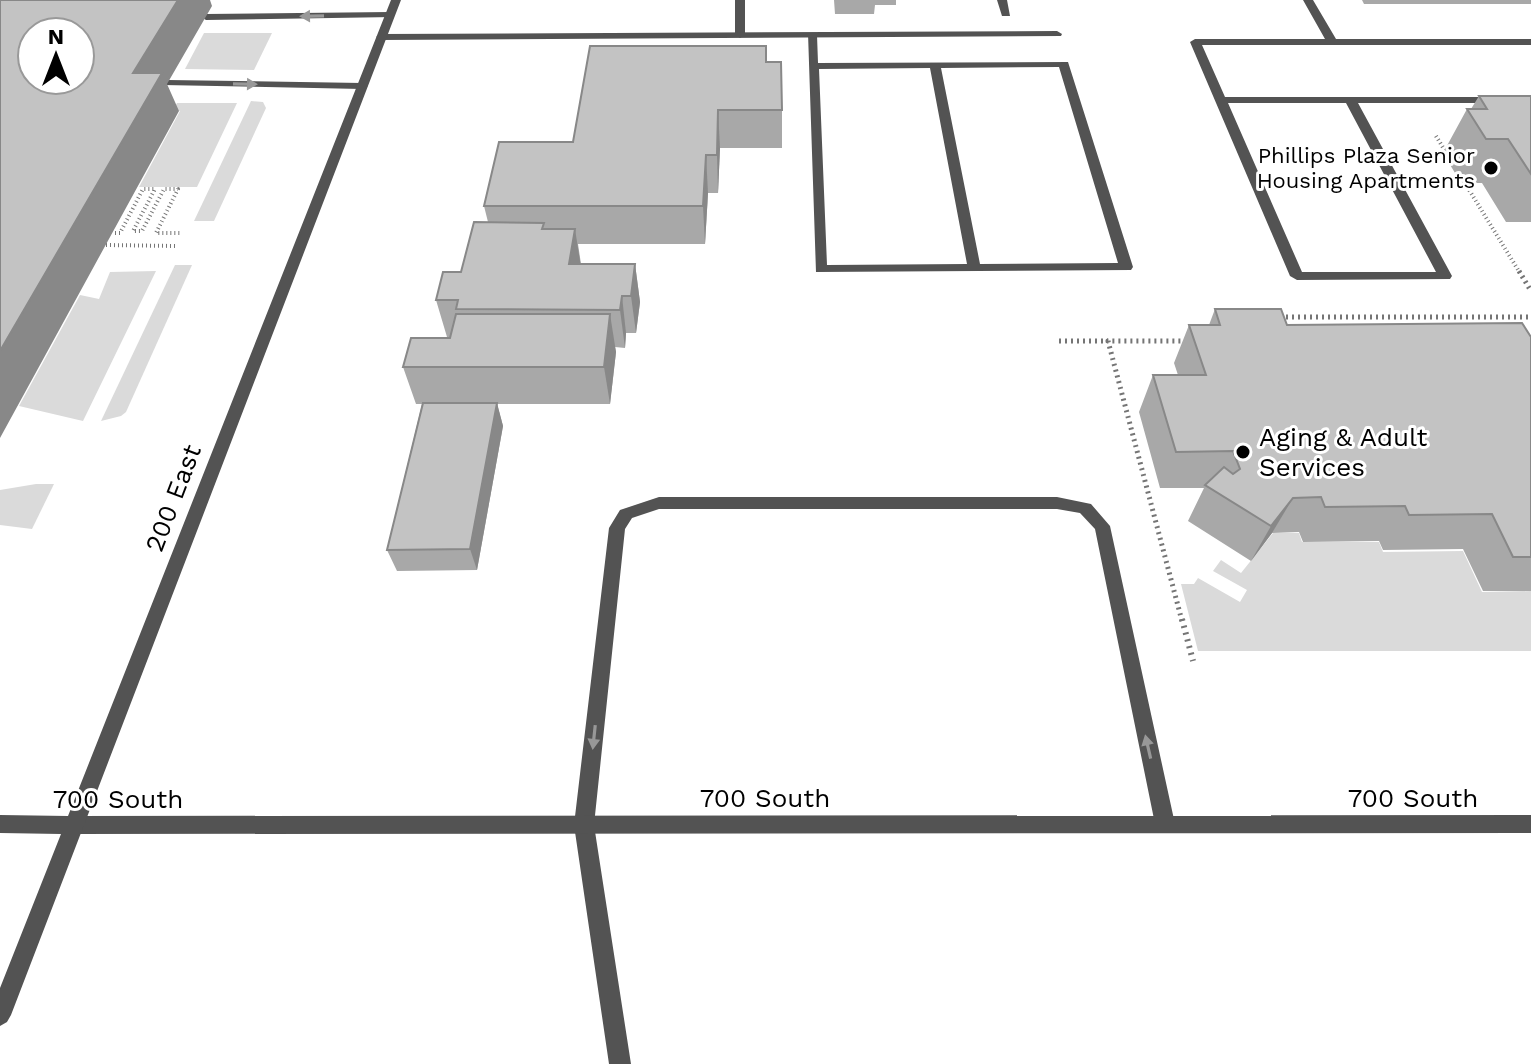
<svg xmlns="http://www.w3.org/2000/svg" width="1531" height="1064" font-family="'Work Sans',sans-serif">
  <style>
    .green { fill: #dadada }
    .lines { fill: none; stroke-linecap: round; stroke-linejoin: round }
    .path-far2 { stroke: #757575; stroke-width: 4; stroke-dasharray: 1 3; stroke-linecap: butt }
    .path-far1 { stroke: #757575; stroke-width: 5; stroke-dasharray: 2 4; stroke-linecap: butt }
    .path { stroke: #757575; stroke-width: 6; stroke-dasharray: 2 5; stroke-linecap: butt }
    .service { fill: #535353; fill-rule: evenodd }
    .minor { fill: #535353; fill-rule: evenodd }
    .tertiary { fill: #535353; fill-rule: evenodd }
    .wall { fill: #a8a8a8 }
    .shaded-wall { fill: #888 }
    .building { fill: #c3c3c3; stroke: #888; stroke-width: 2; fill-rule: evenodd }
    .oneway { fill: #989898 }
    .poi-dot { fill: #000; stroke: #fff; stroke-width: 3 }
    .labels { text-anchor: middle; stroke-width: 6; stroke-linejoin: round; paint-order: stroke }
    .far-poi-label { font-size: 22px; fill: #000; stroke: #fff; text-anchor: end }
    .poi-label { font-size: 26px; fill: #000; stroke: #fff; text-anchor: start }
    .street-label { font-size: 26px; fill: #000; stroke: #fff }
  </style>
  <rect width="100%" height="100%" fill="#fff"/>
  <g class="green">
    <path d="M204,33H272L254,70L185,69Z"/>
    <path d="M251,101L263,102L266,108L214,221H194Z"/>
    <path d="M177,103H237L197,187H139L180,111L173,110Z"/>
    <path d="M175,265H192L126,412L121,416L101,421Z"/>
    <path d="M156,271L83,421L19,406L80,295L99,299L110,272Z"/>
    <path d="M36,484H54L32,529L0,525V490Z"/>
    <path d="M1273,533H1299L1302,542H1379L1383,552L1463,551L1482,592L1531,591V651H1198L1181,584H1194L1198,578L1240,602L1247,590L1213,571L1221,560L1241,573Z"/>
  </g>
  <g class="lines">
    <g class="path-far2">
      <path d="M1436,136L1447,154"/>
      <path d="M1463,180L1520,273"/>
      <path d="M115,233H120L143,189H155L133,231H142L164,189H178L156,233H181"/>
      <path d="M106,245L175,246"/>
    </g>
    <g class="path-far1">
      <path d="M1519,271L1531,291"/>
      <path d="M1280,317H1531"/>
      <path d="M1059,341H1108"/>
      <path d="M1182,621L1108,341H1188"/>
    </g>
    <path class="path" d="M1182,619L1193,661"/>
    <g class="service">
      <path d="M735,0H745V35L740,38L735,35Z"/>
      <path d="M997,0H1007L1010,16H1002Z"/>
      <path d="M1303,0H1313L1336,39H1531V45H1202L1225,97H1531V103H1358L1452,276L1450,279L1297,280L1290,276L1190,42L1195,39H1325ZM1228,103H1346L1436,272H1302Z"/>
      <path d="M390,12L394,13V17L206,20L201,17L206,14Z"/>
      <path d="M808,33L817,35L818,63L1068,62L1133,267L1131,270L816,272ZM1059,67L1118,263L980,264L941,68ZM930,68L967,264L827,265L819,69Z"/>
      <path d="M167,80L362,83L368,86L362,89L163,85L161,83Z"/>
      <path d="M659,497H1057L1091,504L1110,526L1175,824L1172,830L1165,833L1158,830L1155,824L1095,529L1080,513L1057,509H659L632,518L625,529L594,825L631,1064H609L574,825L609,528L620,510Z"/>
    </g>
    <g class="minor">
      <path d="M1057,31L1062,34L1061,36L381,40L376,37L381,34Z"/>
      <path d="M1531,815V833L73,834L66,831L63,825L66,819L73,816Z"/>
    </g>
    <path class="tertiary" d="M391,0H401L11,1015L7,1022L0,1026V988L61,834L0,833V815L68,816Z"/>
  </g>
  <g class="wall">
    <path d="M834,0H896V5H875L874,14H835Z"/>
    <path d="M1362,0H1531V4H1364Z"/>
    <path d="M766,62L782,110V148H720L718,193H708L705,244H578L581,264H635L640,302L636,333H626L625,348L615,347L616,352L610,404H497L503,426L477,570L397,571L387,550L422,404H416L403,367L447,337L436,300L461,272L488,222L484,206L573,142Z"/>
    <path d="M1479,96H1531V222H1506L1482,183H1461L1443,153L1467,109H1471Z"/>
    <path d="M1215,309L1287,325L1531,337V591H1483L1463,549L1383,550L1379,541L1303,542L1299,532L1272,533L1251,561L1188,521L1204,488H1160L1139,412L1153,375H1178L1174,363L1189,325H1209Z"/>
  </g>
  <g class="shaded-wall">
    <path d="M178,0H210L212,6L167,84L179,111L0,438V351L133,73Z"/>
    <path d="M718,110L720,148L718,193L717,155Z"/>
    <path d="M706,155L708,193L705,244L703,206Z"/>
    <path d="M575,229L581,267L569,264Z"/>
    <path d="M635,264L640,302L636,333L631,296Z"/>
    <path d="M622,296L626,333L625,348L620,310Z"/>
    <path d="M610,314L616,352L610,404L604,367Z"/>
    <path d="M497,403L503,426L477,570L470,549Z"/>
    <path d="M1293,498L1272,533L1251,561L1271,526Z"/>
  </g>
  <g class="building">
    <path d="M0,0H178L133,73H162L0,351ZM32,32H80V80H32Z"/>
    <path d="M590,46H766V62H781L782,110H718L717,155H706L703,206H484L499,142H573Z"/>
    <path d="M1479,96H1531V174L1508,139H1486L1467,109H1487Z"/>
    <path d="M474,222L544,223L542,229H575L569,264H635L631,296H622L620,310L456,309L458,300H436L443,272H461Z"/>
    <path d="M1215,309H1281L1287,325L1522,323L1531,337V557H1513L1492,514L1409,515L1405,506L1325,507L1321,497L1293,498L1271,526L1205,485L1224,467L1233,474L1240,469L1233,451L1176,452L1153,375H1206L1189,325H1220Z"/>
    <path d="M456,314H610L604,367H403L411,338H450Z"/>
    <path d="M423,403H497L470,549L387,550Z"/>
  </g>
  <defs><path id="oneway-solid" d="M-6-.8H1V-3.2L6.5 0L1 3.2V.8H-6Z" transform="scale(2)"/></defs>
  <g class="oneway">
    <use href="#oneway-solid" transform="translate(312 16) rotate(179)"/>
    <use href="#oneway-solid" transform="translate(245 84) rotate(1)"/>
    <use href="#oneway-solid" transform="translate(594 737) rotate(96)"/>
    <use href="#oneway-solid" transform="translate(1148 747) rotate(-103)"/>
  </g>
  <g class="poi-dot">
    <circle cx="1491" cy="168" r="8"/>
    <circle cx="1243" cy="452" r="8"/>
  </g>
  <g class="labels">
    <g class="far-poi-label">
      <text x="1475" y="163">Phillips Plaza Senior<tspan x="1475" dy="25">Housing Apartments</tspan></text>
    </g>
    <g class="poi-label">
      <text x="1259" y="446">Aging &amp; Adult<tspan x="1259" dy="30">Services</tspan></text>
    </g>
    <g class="street-label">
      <text transform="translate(173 498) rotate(-69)" y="9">200 East</text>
      <text x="765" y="807">700 South</text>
      <text x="1413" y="807">700 South</text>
      <text x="118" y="808">700 South</text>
    </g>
  </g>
  <g transform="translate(56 56)"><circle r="38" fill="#ffffff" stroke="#999999" stroke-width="2"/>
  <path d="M0-6L14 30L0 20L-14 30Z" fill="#000000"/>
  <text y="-12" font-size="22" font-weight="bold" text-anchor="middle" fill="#000000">N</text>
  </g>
</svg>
